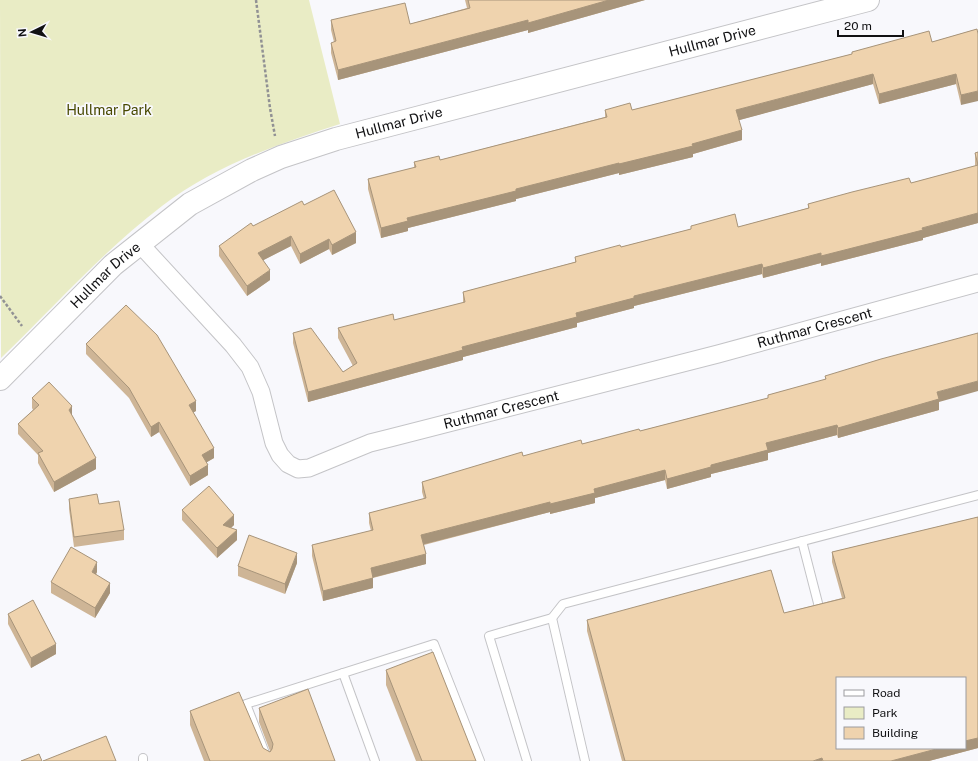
<svg xmlns="http://www.w3.org/2000/svg" width="978" height="761" font-family="'Public Sans',sans-serif">
  <style>
    .green { fill: #e9ecc5 }
    .lines { fill: none; stroke-linecap: round; stroke-linejoin: round }
    .lane-casing { stroke: #c4c4c7; stroke-width: 10 }
    .street-casing { stroke: #c4c4c7; stroke-width: 19 }
    .secondary-casing { stroke: #c4c4c7; stroke-width: 24 }
    .path { stroke: #919194; stroke-width: 2.5; stroke-dasharray: 3 2; stroke-linecap: butt }
    .lane { stroke: #fff; stroke-width: 8 }
    .street { stroke: #fff; stroke-width: 17 }
    .secondary { stroke: #fff; stroke-width: 22 }
    .wall { fill: #ceb596 }
    .shaded-wall { fill: #a7947a }
    .building { fill: #efd3ae; stroke: #a7947a }
    .labels { text-anchor: middle; stroke-width: 3.5; stroke-linejoin: round; paint-order: stroke }
    .street-label { font-size: 14px; fill: #111113; stroke: #f8f8fc }
    .park-label { font-size: 14px; fill: #484900; stroke: #f8f8fc }
  </style>
  <rect width="100%" height="100%" fill="#f8f8fc"/>
  <path class="green" d="M0,0H309L340,124C278,144 214,166 162,206C103,251 54,307 1,358Z"/>
  <g class="lines">
    <defs>
      <g id="lane">
        <path d="M802,541L819,607"/>
        <path d="M552,618L585,761"/>
        <path d="M343,673L375,761"/>
        <path d="M143,758V761"/>
        <path d="M268,761L246,704L434,644L480,761"/>
        <path d="M527,761L489,636L552,618L563,604L978,495"/>
      </g>
      <g id="street">
        <path id="s1" d="M140,244L233,345L250,367L261,392L274,443L280,455L288,464L298,469L309,468L370,443L390,438L718,354L978,283"/>
      </g>
      <g id="secondary">
        <path id="s2" d="M0,379L113,265L190,204L252,170L281,157L336,139L868,0"/>
      </g>
    </defs>
    <use href="#lane" class="lane-casing"/>
    <use href="#street" class="street-casing"/>
    <use href="#secondary" class="secondary-casing"/>
    <g class="path">
      <path d="M256,0L270,108L275,136"/>
      <path d="M0,296L22,326"/>
    </g>
    <use href="#lane" class="lane"/>
    <use href="#street" class="street"/>
    <use href="#secondary" class="secondary"/>
  </g>
  <g class="wall">
    <path d="M465,0H645L528,33V30L338,80L331,53V43L334,42L331,30V20L410,24L467,8Z"/>
    <path d="M977,29L961,105L956,84L879,104L873,84L739,120L742,140L693,154V157L619,175V173L516,199V201L408,228V231L381,238L368,189V179L414,168V162L440,160L605,117V110H632L852,54V52L932,42Z"/>
    <path d="M978,152V223L923,238V240L821,266V263L763,278L762,274L634,306V308L577,323V327L463,357V360L308,402L293,343V333L343,372L353,366L338,338V328L394,320L463,303V292L575,262V257L621,247L691,229V226L738,227L808,208V204L911,183L975,166V153Z"/>
    <path d="M304,205L356,243L332,255L329,249L300,264L291,246L263,260L270,280L247,296L219,256V246L253,226Z"/>
    <path d="M86,344L196,411L193,412L214,458L207,462L208,475L190,486L159,432L151,437L129,398L86,354Z"/>
    <path d="M825,376L939,402V410L838,438L837,435L768,453V460L711,474V477L667,489L665,480L595,498V503L550,514V512L424,545L426,564L373,578V588L323,601L312,556V545L371,531L369,523V513L424,499L422,492V482L523,456L582,444L640,431L733,407L768,398V395L825,380Z"/>
    <path d="M32,398L72,416L96,469L54,492L38,463V455L18,434V424L33,410L32,408Z"/>
    <path d="M69,499L99,504L124,530V540L74,547L69,509Z"/>
    <path d="M182,510L234,525L231,528L237,540L217,558L182,520Z"/>
    <path d="M978,517V748L929,761H622L587,631V620L784,613L842,598L832,562V552Z"/>
    <path d="M297,563L285,594L238,576V566Z"/>
    <path d="M97,572L96,574L110,593L95,618L51,593V582Z"/>
    <path d="M8,614L56,654L31,668L8,624Z"/>
    <path d="M386,670L476,761H416L386,685Z"/>
    <path d="M259,708L335,761H204L190,725V711L270,752V751L259,722Z"/>
  </g>
  <g class="shaded-wall">
    <path d="M609,0H645L528,33V23Z"/>
    <path d="M528,20V30L338,80V70Z"/>
    <path d="M873,74V84L736,121V110Z"/>
    <path d="M956,74V84L879,104V94Z"/>
    <path d="M978,91V101L961,105V95Z"/>
    <path d="M742,130V140L693,154V157L619,175V164Z"/>
    <path d="M619,163V173L516,199V201L408,228V231L381,238V228L407,218L516,189Z"/>
    <path d="M978,213V223L923,238V240L821,266V256Z"/>
    <path d="M356,232V243L332,255V245Z"/>
    <path d="M291,236V246L258,263V253Z"/>
    <path d="M329,239V249L300,264V254Z"/>
    <path d="M821,253V263L763,278V268Z"/>
    <path d="M762,264V274L634,306V308L577,323V327L463,357V360L308,402V392L462,347L634,296Z"/>
    <path d="M270,270V280L247,296V286Z"/>
    <path d="M978,381V391L939,402V410L838,438V428L937,392Z"/>
    <path d="M196,401V411L189,415V405Z"/>
    <path d="M72,406V416L69,410Z"/>
    <path d="M159,422V432L151,437V427Z"/>
    <path d="M837,425V435L768,453V460L711,474V477L667,489V479L711,465L766,443Z"/>
    <path d="M214,448V458L202,465V455Z"/>
    <path d="M96,458V469L54,492V482Z"/>
    <path d="M208,465V475L190,486V476Z"/>
    <path d="M665,470V480L595,498V503L550,514V504L594,489Z"/>
    <path d="M550,502V512L421,545V535Z"/>
    <path d="M234,515V525L223,535V525Z"/>
    <path d="M237,530V540L217,558V548Z"/>
    <path d="M297,553V563L285,594V584Z"/>
    <path d="M426,554V564L371,578V568Z"/>
    <path d="M97,562V572L92,582V572Z"/>
    <path d="M373,578V588L323,601V591Z"/>
    <path d="M110,583V593L95,618V608Z"/>
    <path d="M56,644V654L31,668V658Z"/>
    <path d="M978,738V748L929,761H891L940,748H965V741Z"/>
    <path d="M822,758V761H813Z"/>
  </g>
  <g class="building">
    <path d="M468,0H609L528,23V20L338,70L331,43L336,41L331,20L405,3L410,24L470,8Z"/>
    <path d="M977,29L978,34V91L961,95L956,74L879,94L873,74L736,110L742,130L692,144L693,146L619,164V163L516,189V191L407,218L408,221L381,228L368,179L416,167L414,162L439,156L440,160L607,117L605,110L630,103L632,110L852,54V52L929,31L932,42Z"/>
    <path d="M978,152V213L922,228L923,230L821,256V253L763,268L762,264L634,296V298L576,313L577,317L462,347L463,350L308,392L293,333L311,328L343,372L357,363L338,328L393,314L394,320L465,302L463,292L576,262L575,257L620,245L621,247L691,229V226L735,214L738,227L809,208L808,204L852,192L909,178L911,183L978,165L975,153Z"/>
    <path d="M334,190L356,232L332,245L329,239L300,254L291,236L258,253L270,270L247,286L219,246L251,223L253,226L302,201L304,205Z"/>
    <path d="M126,305L157,335L196,401L189,405L214,448L202,455L208,465L190,476L159,422L151,427L129,388L86,344Z"/>
    <path d="M978,333V381L937,392L939,399L838,428L837,425L766,443L768,450L711,465V467L667,479L665,470L594,489L595,493L550,504V502L421,535L426,554L371,568L373,578L323,591L312,545L373,530L369,513L426,498L422,482L522,452L523,456L581,440L582,444L639,429L640,431L733,407L768,398V395L826,379L825,376L881,359Z"/>
    <path d="M49,382L72,406L69,410L96,458L54,482L38,453L43,451L18,424L39,405L32,398Z"/>
    <path d="M209,486L234,515L223,525L237,530L217,548L182,510Z"/>
    <path d="M97,494L99,504L119,501L124,530L74,537L69,499Z"/>
    <path d="M978,517V738L965,741V678H837V748H940L891,761H823L822,758L813,761H625L587,620L771,570L784,613L845,598L832,552Z"/>
    <path d="M249,535L297,553L285,584L238,566Z"/>
    <path d="M71,547L97,562L92,572L110,583L95,608L51,582Z"/>
    <path d="M33,600L56,644L31,658L8,614Z"/>
    <path d="M433,652L476,761H422L386,670Z"/>
    <path d="M308,689L335,761H210L190,711L239,692L263,748L270,752L272,749L273,744L259,708Z"/>
    <path d="M106,736L116,761H43Z"/>
    <path d="M39,754L42,761H21Z"/>
  </g>
  <g class="labels">
    <g class="street-label">
      <text dy="5" stroke="none"><textPath href="#s2" startOffset="808">Hullmar Drive</textPath></text>
      <text dy="5" stroke="none"><textPath href="#s2" startOffset="484">Hullmar Drive</textPath></text>
      <text dy="5" stroke="none"><textPath href="#s2" startOffset="148">Hullmar Drive</textPath></text>
      <text dy="5" stroke="none"><textPath href="#s1" startOffset="818">Ruthmar Crescent</textPath></text>
      <text dy="5" stroke="none"><textPath href="#s1" startOffset="494">Ruthmar Crescent</textPath></text>
    </g>
    <g class="park-label">
      <text x="109" y="115">Hullmar Park</text>
    </g>
  </g>
  <rect x="836" y="677" width="130" height="72" fill="#f8f8fc" stroke="#9c9c9f"/>
  <rect x="844" y="690" width="20" height="6" fill="#ffffff" stroke="#9c9c9f"/>
  <text x="872" y="697" font-size="12" fill="#111113">Road</text>
  <rect x="844" y="707" width="20" height="12" fill="#e9ecc5" stroke="#9c9c9f"/>
  <text x="872" y="717" font-size="12" fill="#111113">Park</text>
  <rect x="844" y="727" width="20" height="12" fill="#efd3ae" stroke="#9c9c9f"/>
  <text x="872" y="737" font-size="12" fill="#111113">Building</text>
  <g transform="translate(32 32) rotate(265)" stroke="#f8f8fc" stroke-width="3" paint-order="stroke">
  <path d="M0-3L7 15L0 10L-7 15Z" fill="#111113"/>
  <text y="-6" font-size="11" font-weight="bold" text-anchor="middle" fill="#111113">N</text>
  </g>
  <path d="M838 30v6h65v-6" fill="none" stroke="#111113" stroke-width="2"/>
  <text x="844" y="30" font-size="12" fill="#111113" stroke="#f8f8fc" stroke-width="3" paint-order="stroke">20 m</text>
</svg>
